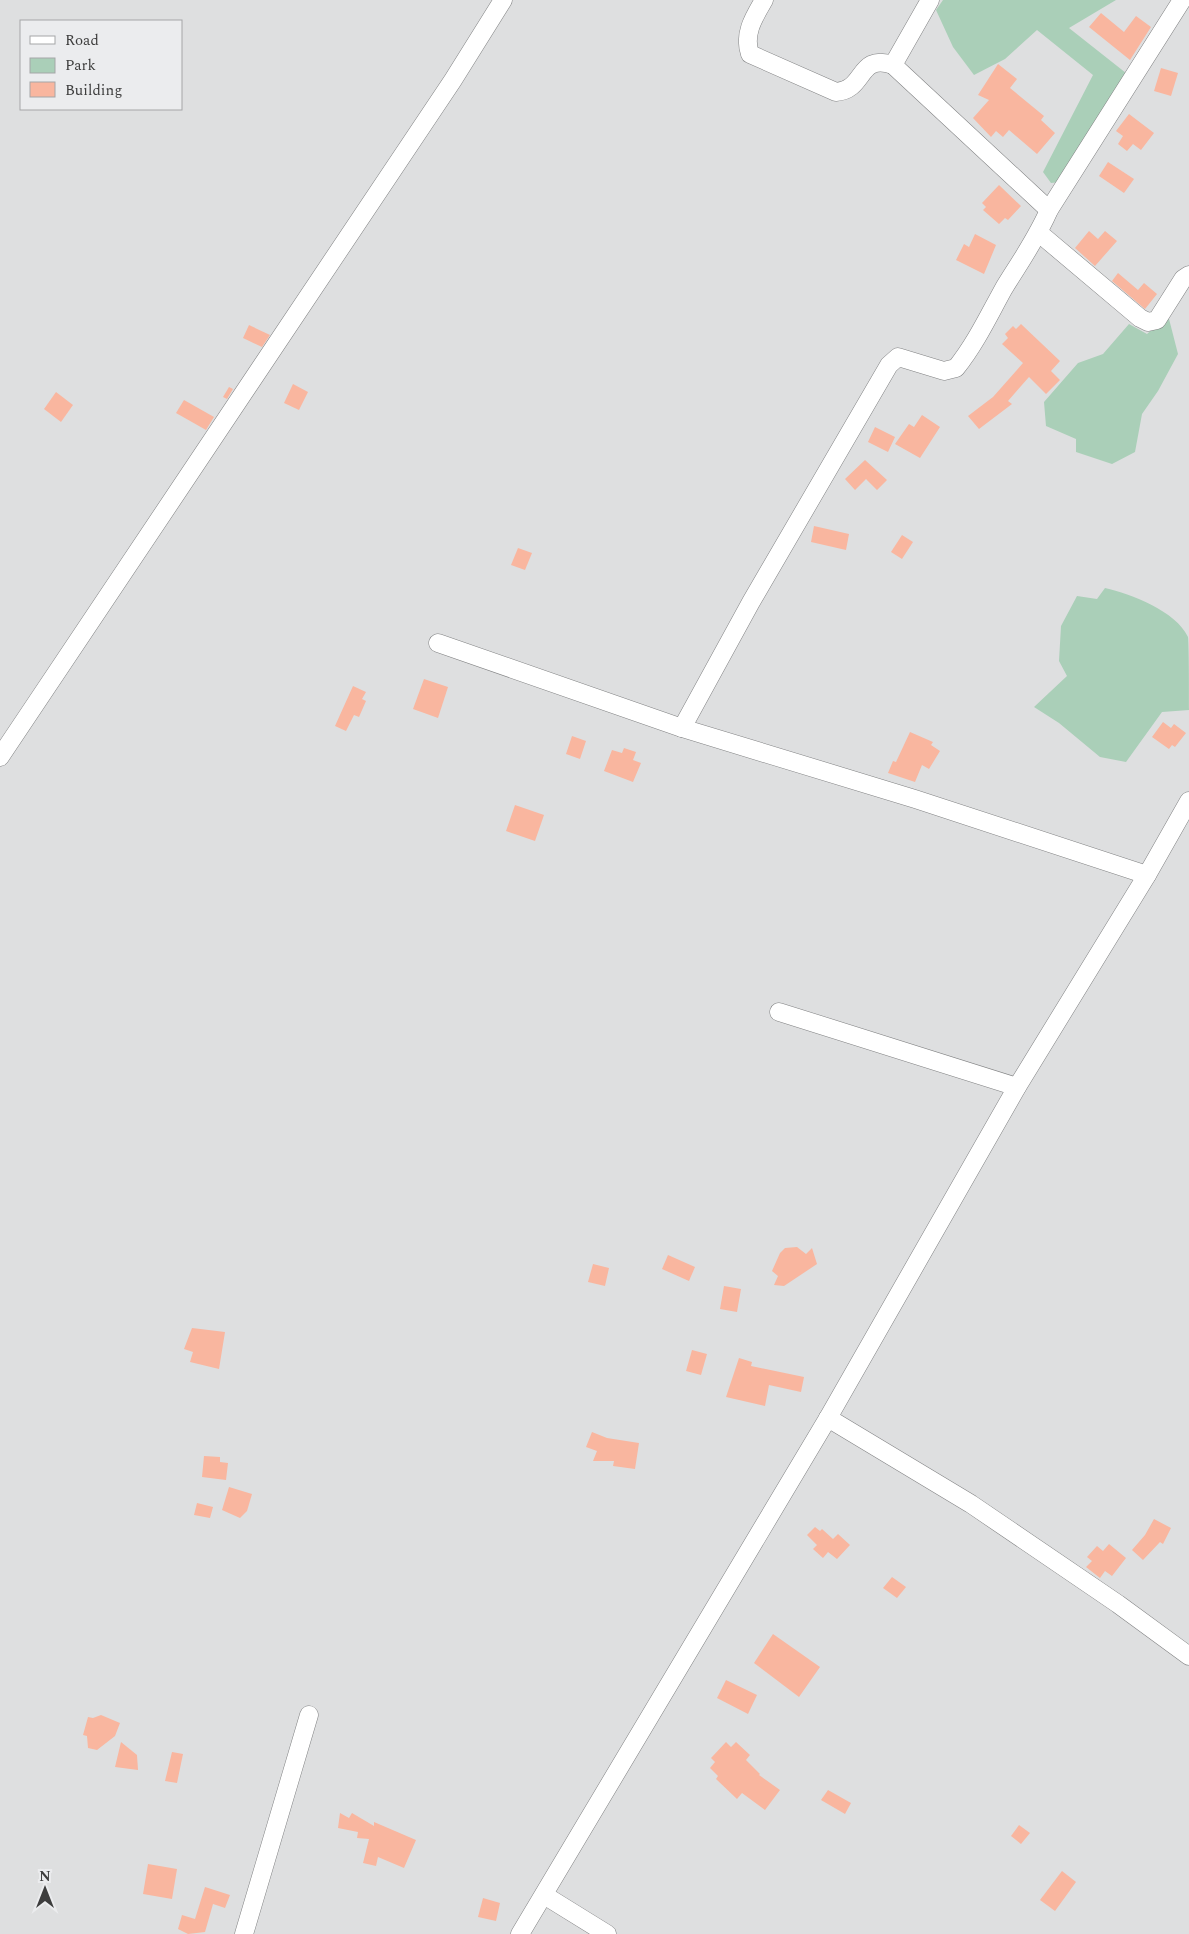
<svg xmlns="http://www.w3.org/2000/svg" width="1189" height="1934" font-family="Spectral,serif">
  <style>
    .green { fill: #aacfb8 }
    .building { fill: #f9b69f }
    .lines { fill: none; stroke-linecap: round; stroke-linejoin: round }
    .minor-casing { stroke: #818283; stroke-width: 19 }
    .minor { stroke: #fff; stroke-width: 18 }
  </style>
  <rect width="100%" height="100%" fill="#dedfe0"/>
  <g class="green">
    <path d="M943,0H1116L1069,28L1131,77L1070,181L1051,183L1043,172L1093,75L1037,30L1005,59L974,75L953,47L936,10Z"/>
    <path d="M1168,315L1178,354L1158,391L1142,414L1135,452L1112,464L1076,452V439L1046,426L1044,402L1078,363L1103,354L1129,324L1147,334Z"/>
    <path d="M1105,588C1131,594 1176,611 1188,637C1189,646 1189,697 1189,710L1162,712L1126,762L1100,757L1059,723L1034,707L1067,676L1059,661L1061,626L1077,596L1097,599Z"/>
  </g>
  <g class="building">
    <path d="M1101,13L1124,32L1136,16L1151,27L1130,60L1089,27Z"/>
    <path d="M998,64L1017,79L1010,88L1044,116L1041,120L1055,133L1037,154L1009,130L1003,137L996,131L991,137L973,118L989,100L978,95Z"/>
    <path d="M1161,68L1178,73L1171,96L1154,91Z"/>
    <path d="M1129,114L1154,133L1141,150L1133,144L1127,151L1118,144L1123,136L1116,131Z"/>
    <path d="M1108,162L1134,179L1124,193L1099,176Z"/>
    <path d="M999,185L1021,206L1008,220L1005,218L999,224L983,210L986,207L982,203Z"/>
    <path d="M1089,231L1098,239L1105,231L1117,241L1095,266L1075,248Z"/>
    <path d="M975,234L996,245L984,274L956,260L964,244L969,247Z"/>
    <path d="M1118,273L1138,290L1144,283L1157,294L1145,309L1112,281Z"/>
    <path d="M1021,324L1060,361L1051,371L1060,380L1046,394L1029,377L1008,401L1012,404L979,429L968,416L993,397L1023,363L1002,344L1008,338L1005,334L1013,326L1016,329Z"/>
    <path d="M249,325L270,335L262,347L243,338Z"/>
    <path d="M293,384L308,392L299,410L284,403Z"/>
    <path d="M229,387L233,389L227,399L223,397Z"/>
    <path d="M56,392L73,405L61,422L44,409Z"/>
    <path d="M184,400L214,417L206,430L176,413Z"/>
    <path d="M922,415L940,427L920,458L895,444L909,424L914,427Z"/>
    <path d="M875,427L895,437L888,452L868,442Z"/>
    <path d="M865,460L887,480L877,490L866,479L855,490L845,479Z"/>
    <path d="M814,526L849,534L846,550L811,542Z"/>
    <path d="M902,535L913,542L902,559L891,552Z"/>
    <path d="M518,548L532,553L525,570L511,565Z"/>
    <path d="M424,679L448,687L438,718L413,709Z"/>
    <path d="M353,686L366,692L362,699L366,701L359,717L354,715L346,731L335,726Z"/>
    <path d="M1163,722L1171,728L1174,724L1186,733L1175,747L1172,745L1169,749L1152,737Z"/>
    <path d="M910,732L933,742L931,745L940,751L929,769L922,765L915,782L888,773L893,761L896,762Z"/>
    <path d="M572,736L586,741L580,759L566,754Z"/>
    <path d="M624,748L636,752L633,760L641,763L633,782L604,771L612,750L622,753Z"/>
    <path d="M515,805L544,815L535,841L506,831Z"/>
    <path d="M797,1247L806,1254L812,1248L817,1264L784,1286L774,1285L778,1276L772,1271L780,1253L785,1248Z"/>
    <path d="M668,1255L695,1267L689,1281L662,1269Z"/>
    <path d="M593,1264L609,1268L605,1286L588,1282Z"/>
    <path d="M724,1286L741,1289L737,1312L720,1309Z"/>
    <path d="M192,1328L225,1332L219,1369L190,1362L193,1352L184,1349Z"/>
    <path d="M692,1350L707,1354L701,1375L686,1371Z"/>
    <path d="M739,1358L752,1362L751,1366L804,1377L801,1392L769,1385L765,1406L726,1397Z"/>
    <path d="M592,1432L607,1438L639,1443L635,1469L613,1466L614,1461H593L597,1451L586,1447Z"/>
    <path d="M204,1456L220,1457V1462L228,1463L226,1480L202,1477Z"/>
    <path d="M229,1487L252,1494L247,1511L240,1518L222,1510Z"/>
    <path d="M197,1503L213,1507L210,1518L194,1515Z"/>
    <path d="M1154,1519L1171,1528L1163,1544L1160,1542L1143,1560L1132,1550L1145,1535Z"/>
    <path d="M815,1527L820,1531L822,1529L833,1539L838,1534L850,1545L837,1559L828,1552L823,1558L813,1549L817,1545L807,1535Z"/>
    <path d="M1109,1544L1126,1558L1112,1576L1105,1571L1100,1578L1086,1567L1092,1561L1087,1557L1097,1546L1103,1551Z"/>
    <path d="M892,1577L906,1587L897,1598L883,1588Z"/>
    <path d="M773,1634L820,1667L799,1697L754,1663Z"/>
    <path d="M726,1680L757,1695L748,1714L717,1698Z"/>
    <path d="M101,1715L120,1723L115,1736L97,1750L88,1748L87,1736L83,1735L88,1717L93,1718Z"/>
    <path d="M121,1742L137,1755L138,1770L115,1767Z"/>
    <path d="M726,1742L731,1747L736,1742L750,1755L746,1760L760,1774L759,1775L780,1790L765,1810L742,1793L737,1799L716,1779L718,1776L710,1768L715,1762L711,1758Z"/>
    <path d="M172,1752L183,1754L177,1783L165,1781Z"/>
    <path d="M828,1790L851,1803L845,1814L821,1800Z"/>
    <path d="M340,1813L349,1818L352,1813L374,1826V1822L416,1840L404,1868L378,1857L376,1866L363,1863L369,1839L357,1838L358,1832L338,1828Z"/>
    <path d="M1019,1825L1030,1833L1021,1844L1011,1836Z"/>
    <path d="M148,1864L177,1869L172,1899L143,1894Z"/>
    <path d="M1062,1871L1076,1882L1055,1911L1040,1900Z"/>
    <path d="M205,1887L230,1895L225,1908L213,1904L205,1932L188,1934L178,1929L182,1915L195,1919Z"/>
    <path d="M483,1898L500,1903L496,1921L478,1917Z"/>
  </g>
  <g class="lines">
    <defs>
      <g id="minor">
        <path d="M764,0C754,17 743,34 750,54L836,92C866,90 857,53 893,65L1049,210"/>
        <path d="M893,65L930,0"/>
        <path d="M1039,233L1140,318L1148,322L1157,320L1183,279L1189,275"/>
        <path d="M438,643L682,728L915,799L1147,875"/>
        <path d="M682,728L751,602L889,365L898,357L944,371L956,368C976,343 989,315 1004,288C1020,262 1037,238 1049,210L1182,0"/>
        <path d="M0,757L453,80L503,0"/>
        <path d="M779,1012L1017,1087"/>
        <path d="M828,1418L971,1504L1118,1604L1189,1656"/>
        <path d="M544,1895L607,1934"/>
        <path d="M244,1934L309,1715"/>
        <path d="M520,1934L828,1418L1017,1087L1147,875L1189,801"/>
      </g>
    </defs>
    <use href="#minor" class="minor-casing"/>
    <use href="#minor" class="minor"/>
  </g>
  <rect x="20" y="20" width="162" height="90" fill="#ebecee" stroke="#a5a6a7"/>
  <rect x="30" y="36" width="25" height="8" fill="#ffffff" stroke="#a5a6a7"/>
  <text x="65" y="45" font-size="15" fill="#3d3d3d">Road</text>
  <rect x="30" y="58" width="25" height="15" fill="#aacfb8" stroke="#a5a6a7"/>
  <text x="65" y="70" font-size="15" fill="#3d3d3d">Park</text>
  <rect x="30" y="82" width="25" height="15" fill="#f9b69f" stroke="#a5a6a7"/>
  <text x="65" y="95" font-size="15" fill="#3d3d3d">Building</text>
  <g transform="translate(45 1889)" stroke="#ebecee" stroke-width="4" paint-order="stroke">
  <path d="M0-4L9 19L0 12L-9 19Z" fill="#3d3d3d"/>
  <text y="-8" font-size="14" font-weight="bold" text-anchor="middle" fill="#3d3d3d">N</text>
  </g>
</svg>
